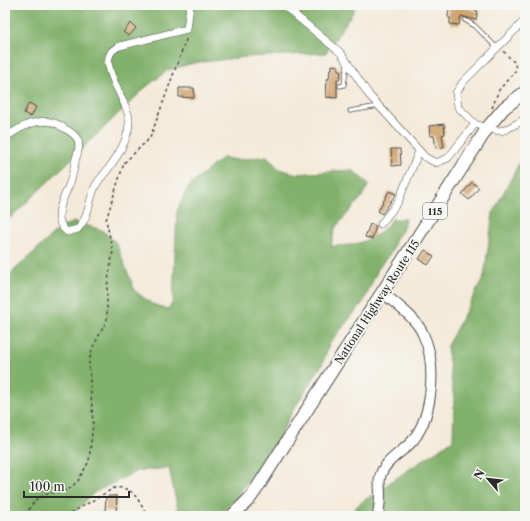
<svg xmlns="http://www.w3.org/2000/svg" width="530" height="521" font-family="'Libre Caslon Text',serif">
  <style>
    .forest { fill: #81b16b; stroke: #566e4b }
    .building { fill: #cfa16b }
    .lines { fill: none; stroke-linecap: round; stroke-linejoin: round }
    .lane-casing { stroke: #494845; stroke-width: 5 }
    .street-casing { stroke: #494845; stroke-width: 8 }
    .secondary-casing { stroke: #494845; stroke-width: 12 }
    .highway-casing { stroke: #494845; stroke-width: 14 }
    .path { stroke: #494845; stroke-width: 1.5; stroke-dasharray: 3 3; stroke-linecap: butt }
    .lane { stroke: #fff; stroke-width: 3.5 }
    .street { stroke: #fff; stroke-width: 7 }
    .secondary { stroke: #fff; stroke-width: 10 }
    .highway { stroke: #fff; stroke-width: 12 }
    .labels { text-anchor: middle; stroke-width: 4; stroke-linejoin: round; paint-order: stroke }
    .shield { fill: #f6f6f2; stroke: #686867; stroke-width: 1 }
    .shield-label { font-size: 10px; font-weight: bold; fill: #2b2b2b }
    .street-label { font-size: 11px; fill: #2b2b2b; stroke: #f6f6f2 }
  </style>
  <rect width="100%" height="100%" fill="#f6f6f2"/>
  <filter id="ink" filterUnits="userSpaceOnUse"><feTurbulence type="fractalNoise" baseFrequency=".025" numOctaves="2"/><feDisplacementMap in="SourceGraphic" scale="8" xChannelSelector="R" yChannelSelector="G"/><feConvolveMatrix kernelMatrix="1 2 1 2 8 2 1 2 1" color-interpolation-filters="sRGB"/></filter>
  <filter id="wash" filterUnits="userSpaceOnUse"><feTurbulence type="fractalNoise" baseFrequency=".012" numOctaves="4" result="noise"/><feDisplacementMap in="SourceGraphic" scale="16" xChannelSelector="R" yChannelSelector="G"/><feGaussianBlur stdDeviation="0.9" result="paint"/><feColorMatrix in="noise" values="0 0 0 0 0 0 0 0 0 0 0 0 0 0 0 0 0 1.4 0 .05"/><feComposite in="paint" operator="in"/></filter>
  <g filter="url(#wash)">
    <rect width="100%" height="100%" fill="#f4ead9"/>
    <g class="forest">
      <path d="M5,5H355L353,12L326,53L246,57L194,63L168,70L146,87L5,223Z"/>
      <path d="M525,152V516H352L357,506L380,489L453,440L454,400L447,346L484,277L493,213Z"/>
      <path d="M267,156L279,169L297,174L352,170L369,184L362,197L335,228L331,246C357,246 377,241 392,219H405L402,231L396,238L392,251L379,267L364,301L329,344L322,365L293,410L279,437L234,501L225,510L192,516L178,510L169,468L137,471L95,492L71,516H5V279L61,227L74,222L102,230L116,243L135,291L152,304L168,309L173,302L177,211L188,187L222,158L239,160Z"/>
    </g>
    <g id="blocks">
      <g class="building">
        <path d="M453,5L478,11L476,20L461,16L459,25L450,24V18L448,17L449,9H452Z"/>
        <path d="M131,23L136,28L129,36L123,32Z"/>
        <path d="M332,65L338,66V70H341L340,79H337V98L326,97L327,79H329L330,69H332Z"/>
        <path d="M179,88H194V98L179,97Z"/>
        <path d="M29,103L36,107L31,117L24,113Z"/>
        <path d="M444,124L445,134L442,135L444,147L436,148L434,136H430L429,126Z"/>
        <path d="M391,149H400L401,165L392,166Z"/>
        <path d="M472,182L479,188L469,200L462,194Z"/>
        <path d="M389,191L396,194L382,214L378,211Z"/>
        <path d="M370,224L376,226L372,239L365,237Z"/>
        <path d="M425,250L434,256L428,265L419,259Z"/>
        <path d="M109,496H117L116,512L105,511L106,497Z"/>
      </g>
    </g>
  </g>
  <g filter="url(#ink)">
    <use href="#blocks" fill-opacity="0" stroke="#494845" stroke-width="1"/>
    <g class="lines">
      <defs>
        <g id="lane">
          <path d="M465,20L475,26L497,48"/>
          <path d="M340,86L344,85L347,63"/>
          <path d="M350,111L379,106"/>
        </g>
        <g id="street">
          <path d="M283,5L341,53L369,95L425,157L436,163L448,158L475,124"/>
          <path d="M525,20L463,82L456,93L458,107L475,124L498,131L505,130L525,119"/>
          <path d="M5,138C20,127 40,115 59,125C65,129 75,133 78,140C80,146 78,153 76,158C74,167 73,176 69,185C63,200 51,219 67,232L78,229C89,217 89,200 95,187C98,180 104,175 108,169C118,156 130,136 129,119C128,99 90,57 120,46L187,29L190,5"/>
          <path d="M381,224L398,202L419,151"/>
        </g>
        <path id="secondary" d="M378,516C379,509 380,502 380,495C380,489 379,482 380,477C384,460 404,452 414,439C433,413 437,363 423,334C416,318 396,304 383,293"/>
        <path id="highway" d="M232,516L250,498L257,488L488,127L504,108L525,92"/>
      </defs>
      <use href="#lane" class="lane-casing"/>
      <use href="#street" class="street-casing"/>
      <use href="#secondary" class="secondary-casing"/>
      <use href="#highway" class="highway-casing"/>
      <g class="path">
        <path d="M492,108L499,90L516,70L515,63L503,51"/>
        <path d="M28,516V511L35,500L49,493L62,492L69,489L78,481L89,461L93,423L89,363L92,349L107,320V287L113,251L106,220L124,163L150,138L187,37"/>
        <path d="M66,516L114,488C133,485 139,501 147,516"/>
      </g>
      <use href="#lane" class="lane"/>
      <use href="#street" class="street"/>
      <use href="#secondary" class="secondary"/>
      <use href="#highway" class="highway"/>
    </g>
  </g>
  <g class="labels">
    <rect class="shield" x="423" y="203" width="24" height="16" rx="3"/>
    <g class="shield-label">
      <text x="435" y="215">115</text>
    </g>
    <g class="street-label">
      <text transform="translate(377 302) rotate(-57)" y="4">National Highway Route 115</text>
    </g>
  </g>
  <rect width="530" height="521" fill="none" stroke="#f6f6f2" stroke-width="20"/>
  <g transform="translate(488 479) rotate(298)" stroke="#f6f6f2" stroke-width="3" paint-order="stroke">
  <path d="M0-3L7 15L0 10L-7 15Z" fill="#2b2b2b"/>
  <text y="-6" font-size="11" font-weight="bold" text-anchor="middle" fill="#2b2b2b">N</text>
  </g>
  <path d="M24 491v6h105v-6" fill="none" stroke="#2b2b2b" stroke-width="2"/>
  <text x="30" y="491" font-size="12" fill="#2b2b2b" stroke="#f6f6f2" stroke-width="3" paint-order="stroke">100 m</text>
</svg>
